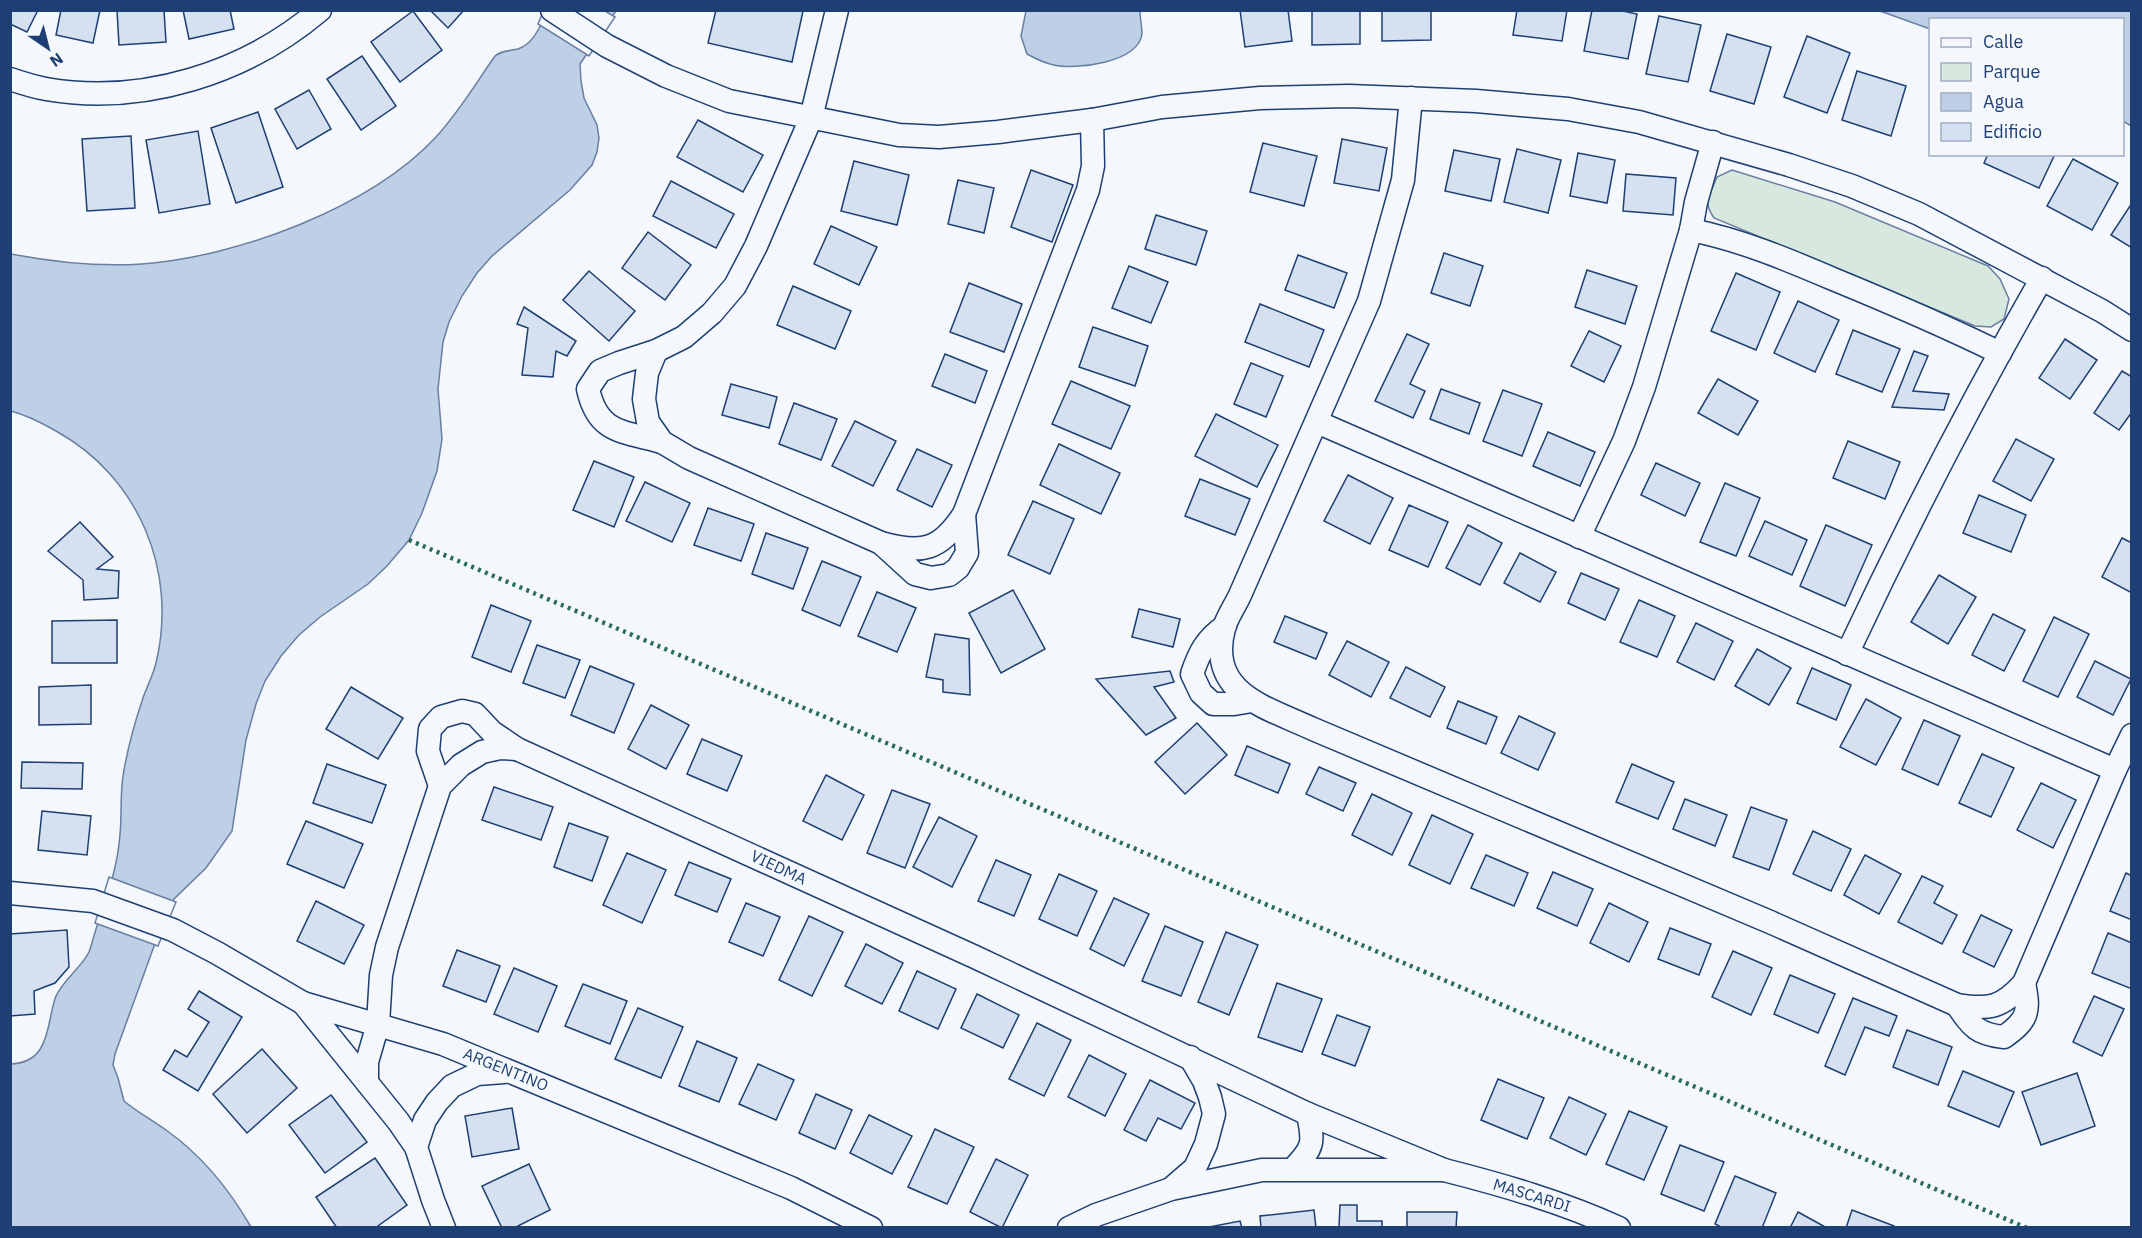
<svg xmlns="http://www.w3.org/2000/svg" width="2142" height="1238" font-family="'IBM Plex Sans',sans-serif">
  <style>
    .green { fill: #d7e8df; stroke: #687fa3; stroke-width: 1.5 }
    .water { fill: #bed0e5; stroke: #687fa3; stroke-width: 1.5 }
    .pier { fill: #f4f7fb; stroke: #687fa3; stroke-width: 1.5 }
    .building { fill: #d5e0f0; stroke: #1d3f73; stroke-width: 1.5 }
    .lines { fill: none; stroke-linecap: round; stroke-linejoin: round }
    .minor-casing { stroke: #1d3f73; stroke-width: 25 }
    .minor { stroke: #f4f7fb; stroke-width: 22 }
    .hedge { stroke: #2c6c60; stroke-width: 4.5; stroke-dasharray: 3 4.5; stroke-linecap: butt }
    .labels { text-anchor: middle; stroke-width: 4.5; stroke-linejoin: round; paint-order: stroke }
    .street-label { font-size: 16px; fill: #1d3f73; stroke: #f4f7fb }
  </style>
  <rect width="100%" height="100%" fill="#f4f7fb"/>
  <path class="green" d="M1732,170L1835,202L1988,266L2000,279L2009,299L2004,319L1991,327L1975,326L1714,218C1702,201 1710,195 1717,177Z"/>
  <g class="water">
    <path d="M548,11H616L580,64L581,81L584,98L597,125L599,138L597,152L592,165L570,190L492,256L477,273L462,296L449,322L443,342L438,389L442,439L437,471L422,513L409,540L387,566L368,584L320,617L299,635L281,656L265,681L256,704L246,740L232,831L206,868L174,899L153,949L115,1054L113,1065L118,1078L124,1101C137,1112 152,1120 166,1130C203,1156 229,1189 251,1227H11L10,1064C52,1063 46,1022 56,996C64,979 81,968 89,952C92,944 94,935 97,926C107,897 118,866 120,834C122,815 120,795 123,776C127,751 134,725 142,701C146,688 153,676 156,663C178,571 139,477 56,431C42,423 26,415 11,411V254C53,262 98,267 142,264C237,257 370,208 436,137C459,112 476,83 495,56C502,50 510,51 518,49C535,43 540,25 548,11Z"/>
    <path d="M1026,11H1140C1140,18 1142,27 1142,34C1138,63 1075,70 1054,65C1044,63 1036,59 1027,54L1021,36Z"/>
    <path d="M1880,11H2131V126L2123,121L2122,20H1930V29Z"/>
  </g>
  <g class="pier">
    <path d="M544,10L605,11L615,17L589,56L538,24Z"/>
    <path d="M109,877L176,902L158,946L95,923Z"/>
  </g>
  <g class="building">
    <path d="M10,10H38L27,32L10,24Z"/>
    <path d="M61,10H100L93,43L56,35Z"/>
    <path d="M117,10H164L166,42L119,45Z"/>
    <path d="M183,10H230L234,29L189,39Z"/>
    <path d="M430,10H464L448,28Z"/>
    <path d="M716,10L803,11L792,62L708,43Z"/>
    <path d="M1240,10H1288L1292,41L1245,47Z"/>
    <path d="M1312,10H1360V44L1312,45Z"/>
    <path d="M1382,10H1431V40L1382,41Z"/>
    <path d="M1517,10H1567L1562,41L1513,35Z"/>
    <path d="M1592,10H1618L1637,14L1628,59L1584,51Z"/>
    <path d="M413,11L442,50L400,82L371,42Z"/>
    <path d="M1659,16L1701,25L1688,82L1646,74Z"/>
    <path d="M1727,34L1771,47L1754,104L1710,91Z"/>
    <path d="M1807,36L1850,53L1827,113L1784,97Z"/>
    <path d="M362,56L396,106L361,130L327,79Z"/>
    <path d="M1857,71L1906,86L1891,136L1842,120Z"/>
    <path d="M309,90L331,129L297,149L275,109Z"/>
    <path d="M258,112L283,187L236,203L211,128Z"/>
    <path d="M698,120L763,155L743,192L677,157Z"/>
    <path d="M198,131L210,204L159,213L146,140Z"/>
    <path d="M131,136L135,208L87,211L82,139Z"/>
    <path d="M1342,139L1387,148L1379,191L1334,183Z"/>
    <path d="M1263,143L1317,156L1304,206L1250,192Z"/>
    <path d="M1517,149L1561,160L1548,213L1504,202Z"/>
    <path d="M1454,150L1500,159L1491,201L1445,191Z"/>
    <path d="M1578,153L1615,160L1607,203L1570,196Z"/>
    <path d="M1988,154H2055L2039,188L1984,163Z"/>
    <path d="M2073,159L2118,183L2092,230L2047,206Z"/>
    <path d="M854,161L909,175L897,225L841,211Z"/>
    <path d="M1031,170L1073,185L1052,242L1011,227Z"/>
    <path d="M1626,174L1676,178L1673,215L1623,211Z"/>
    <path d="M958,180L994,188L984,233L948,224Z"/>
    <path d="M671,181L734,214L716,248L653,216Z"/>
    <path d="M2132,203V248L2111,235Z"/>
    <path d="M1156,215L1207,231L1196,265L1145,249Z"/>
    <path d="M831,226L877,247L859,285L814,264Z"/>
    <path d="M648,232L691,265L665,300L622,268Z"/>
    <path d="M1444,253L1483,266L1470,306L1431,293Z"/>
    <path d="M1298,255L1347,273L1334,308L1285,290Z"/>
    <path d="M1129,266L1168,282L1151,323L1112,308Z"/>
    <path d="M1587,270L1637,286L1625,324L1575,307Z"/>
    <path d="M589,271L635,311L609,341L563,300Z"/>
    <path d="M1736,273L1780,292L1756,350L1711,331Z"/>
    <path d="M969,283L1022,304L1004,352L950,332Z"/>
    <path d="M793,286L851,311L835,349L777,325Z"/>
    <path d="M1798,301L1839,320L1815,372L1774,353Z"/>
    <path d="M1260,304L1324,330L1309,367L1245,342Z"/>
    <path d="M524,307L576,341L567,356L556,351L553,377L522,375L528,328L517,324Z"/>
    <path d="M1093,327L1148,346L1135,386L1079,367Z"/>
    <path d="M1853,330L1900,349L1882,392L1836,374Z"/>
    <path d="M1589,331L1621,346L1604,382L1571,366Z"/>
    <path d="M1407,334L1429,344L1410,384L1425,391L1413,418L1375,401Z"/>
    <path d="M2065,339L2097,360L2070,399L2039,378Z"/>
    <path d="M1914,351L1928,356L1913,391L1949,394L1944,410L1892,407Z"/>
    <path d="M945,354L987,371L975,403L932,386Z"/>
    <path d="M1251,363L1283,376L1266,417L1234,404Z"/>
    <path d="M2122,371L2132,377V412L2119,430L2094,413Z"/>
    <path d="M1718,379L1758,401L1738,435L1698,413Z"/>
    <path d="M1071,381L1130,406L1111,449L1052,424Z"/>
    <path d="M731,384L777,397L769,428L722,415Z"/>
    <path d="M1441,389L1480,403L1469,434L1430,419Z"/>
    <path d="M1503,390L1542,404L1522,456L1483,441Z"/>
    <path d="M794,403L837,419L821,460L779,444Z"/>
    <path d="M1216,414L1278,445L1257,487L1195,456Z"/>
    <path d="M855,421L896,441L873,486L832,466Z"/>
    <path d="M1548,432L1595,452L1580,486L1533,466Z"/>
    <path d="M2016,439L2054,459L2031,501L1993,481Z"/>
    <path d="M1848,441L1900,462L1885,499L1833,478Z"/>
    <path d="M1059,444L1120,473L1101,514L1040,485Z"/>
    <path d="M917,449L952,465L932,507L897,490Z"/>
    <path d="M594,461L634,477L614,527L573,510Z"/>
    <path d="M1656,463L1700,483L1685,516L1641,495Z"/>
    <path d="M1348,475L1393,498L1370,544L1324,521Z"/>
    <path d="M1200,479L1250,499L1235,535L1185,516Z"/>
    <path d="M645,482L690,503L672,542L626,521Z"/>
    <path d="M1725,483L1760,498L1736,556L1700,542Z"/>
    <path d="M1979,495L2026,515L2011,552L1963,533Z"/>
    <path d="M1033,501L1074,519L1050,574L1008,555Z"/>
    <path d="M1409,505L1448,522L1428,567L1389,550Z"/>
    <path d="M708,508L754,524L741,561L694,545Z"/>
    <path d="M1765,521L1807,540L1792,575L1749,556Z"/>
    <path d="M80,522L113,557L97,569L119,571L118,598L84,600L83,580L48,551Z"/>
    <path d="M1468,525L1502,543L1480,585L1446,568Z"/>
    <path d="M1826,525L1872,545L1845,606L1800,586Z"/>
    <path d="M766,533L808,548L793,589L752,574Z"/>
    <path d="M2122,538L2132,543V593L2102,577Z"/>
    <path d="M1520,553L1556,572L1540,602L1504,583Z"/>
    <path d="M822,561L861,577L840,626L802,610Z"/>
    <path d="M1581,573L1619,589L1605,620L1568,603Z"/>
    <path d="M1939,575L1976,597L1948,644L1911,622Z"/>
    <path d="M1013,590L1045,649L1001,673L969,613Z"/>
    <path d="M877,592L916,608L897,652L858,636Z"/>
    <path d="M1639,600L1675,616L1657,657L1620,642Z"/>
    <path d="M491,605L531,621L511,672L472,657Z"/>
    <path d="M1139,609L1180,619L1173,647L1132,637Z"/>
    <path d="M1993,614L2025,630L2004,671L1972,655Z"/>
    <path d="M1285,616L1327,633L1316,659L1274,642Z"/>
    <path d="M2054,617L2089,634L2058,697L2023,681Z"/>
    <path d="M117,620V663H52V621Z"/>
    <path d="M1696,623L1733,641L1714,680L1677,662Z"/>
    <path d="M935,634L969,639L970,695L943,692V680L926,677Z"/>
    <path d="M1347,641L1389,662L1371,697L1329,675Z"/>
    <path d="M537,645L580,660L565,698L523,683Z"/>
    <path d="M1757,649L1791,668L1769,705L1735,686Z"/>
    <path d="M2095,661L2131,679L2113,715L2077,697Z"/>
    <path d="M590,666L634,684L614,733L571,715Z"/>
    <path d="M1406,667L1445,687L1430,717L1390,698Z"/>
    <path d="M1812,668L1851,685L1836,720L1797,703Z"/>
    <path d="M1170,671L1174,682L1154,687L1176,718L1146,735L1096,679Z"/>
    <path d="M91,685V724L39,725V687Z"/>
    <path d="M351,687L403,718L378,759L326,729Z"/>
    <path d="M1866,699L1901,718L1876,765L1840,747Z"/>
    <path d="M1458,701L1497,717L1486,744L1447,728Z"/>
    <path d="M651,705L689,725L666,769L628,749Z"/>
    <path d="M1519,716L1555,733L1538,770L1501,753Z"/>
    <path d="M1924,720L1960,736L1938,785L1902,769Z"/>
    <path d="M1197,723L1227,755L1185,794L1155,762Z"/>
    <path d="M702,739L742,756L727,791L687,774Z"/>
    <path d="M1247,746L1290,764L1278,793L1235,775Z"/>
    <path d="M1982,754L2014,768L1991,817L1959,803Z"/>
    <path d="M22,762L83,763L82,789L21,788Z"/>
    <path d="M327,764L386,785L372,823L313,803Z"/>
    <path d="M1632,764L1674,782L1658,819L1616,802Z"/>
    <path d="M1319,767L1356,783L1343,811L1306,794Z"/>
    <path d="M826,775L864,795L842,840L803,821Z"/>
    <path d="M2041,783L2076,800L2053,848L2017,830Z"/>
    <path d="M494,787L553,807L541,840L482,820Z"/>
    <path d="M892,790L930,804L905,868L867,853Z"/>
    <path d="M1372,794L1412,813L1392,855L1352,835Z"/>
    <path d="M1685,799L1727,815L1715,846L1673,829Z"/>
    <path d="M1751,807L1787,820L1769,870L1733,857Z"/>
    <path d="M42,811L91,816L87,855L38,850Z"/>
    <path d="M1432,815L1473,834L1450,884L1409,865Z"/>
    <path d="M939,817L977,836L952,887L913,867Z"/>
    <path d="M306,821L363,844L344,888L287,864Z"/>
    <path d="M569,823L608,837L592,881L554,867Z"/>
    <path d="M1813,831L1851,849L1831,891L1793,874Z"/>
    <path d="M627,853L666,870L642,923L603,905Z"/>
    <path d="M1486,855L1528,873L1514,906L1471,888Z"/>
    <path d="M1865,855L1901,874L1879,914L1844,895Z"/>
    <path d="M996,860L1031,875L1014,916L978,901Z"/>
    <path d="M689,862L731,879L717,912L675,895Z"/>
    <path d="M1553,872L1593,889L1577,926L1537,908Z"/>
    <path d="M2126,873L2132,876V920L2110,911Z"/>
    <path d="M1059,874L1097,891L1077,936L1039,919Z"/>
    <path d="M1922,876L1943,886L1934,903L1957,915L1942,944L1898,922Z"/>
    <path d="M1114,898L1149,914L1124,966L1090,949Z"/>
    <path d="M316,901L364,925L344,964L297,941Z"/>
    <path d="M746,903L780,917L763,956L729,942Z"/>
    <path d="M1609,903L1648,922L1629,962L1590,943Z"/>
    <path d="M1981,915L2012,930L1994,967L1963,952Z"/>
    <path d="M809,916L843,932L812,996L779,980Z"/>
    <path d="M1165,926L1203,942L1181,996L1142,981Z"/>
    <path d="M1670,928L1711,944L1699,975L1658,959Z"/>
    <path d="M67,930L69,967L55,983L34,991L35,1014L10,1016V934Z"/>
    <path d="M1226,932L1258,945L1229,1015L1198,1002Z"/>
    <path d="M2108,933L2132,943V989L2092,973Z"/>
    <path d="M866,944L903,963L882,1004L845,986Z"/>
    <path d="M457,950L500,966L486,1002L443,986Z"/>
    <path d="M1733,951L1772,968L1751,1015L1712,997Z"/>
    <path d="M514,968L557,986L538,1032L494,1014Z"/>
    <path d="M917,971L956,989L938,1029L899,1011Z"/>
    <path d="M1790,975L1835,994L1818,1033L1774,1014Z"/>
    <path d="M1277,983L1322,999L1302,1052L1258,1037Z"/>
    <path d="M583,984L627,1001L610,1044L565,1026Z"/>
    <path d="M199,991L242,1017L198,1091L163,1070L175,1050L187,1057L209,1022L188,1009Z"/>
    <path d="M977,994L1019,1015L1003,1048L961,1028Z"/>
    <path d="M2094,996L2124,1009L2102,1056L2073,1042Z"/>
    <path d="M1853,998L1897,1016L1889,1036L1865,1027L1845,1075L1825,1066Z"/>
    <path d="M638,1008L683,1027L661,1078L615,1059Z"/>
    <path d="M1337,1015L1370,1027L1355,1066L1322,1054Z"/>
    <path d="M1037,1023L1071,1040L1044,1096L1009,1079Z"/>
    <path d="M1907,1030L1952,1047L1938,1085L1893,1067Z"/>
    <path d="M697,1041L737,1058L719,1102L679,1086Z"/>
    <path d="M262,1049L297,1088L247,1133L213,1094Z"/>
    <path d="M1089,1055L1126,1074L1105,1116L1068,1097Z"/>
    <path d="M758,1064L794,1080L776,1120L739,1104Z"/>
    <path d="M1963,1071L2014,1092L1999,1127L1948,1106Z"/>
    <path d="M2077,1073L2095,1126L2041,1145L2022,1092Z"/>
    <path d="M1498,1079L1544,1098L1527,1139L1481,1120Z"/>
    <path d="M1150,1080L1195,1103L1181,1129L1158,1118L1146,1141L1124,1130Z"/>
    <path d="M816,1094L852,1110L835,1149L799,1133Z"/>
    <path d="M331,1095L367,1142L325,1173L289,1125Z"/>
    <path d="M1569,1097L1606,1114L1586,1155L1550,1138Z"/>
    <path d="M512,1108L519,1149L472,1157L465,1116Z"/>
    <path d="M1629,1111L1667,1127L1644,1180L1606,1164Z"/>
    <path d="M869,1115L912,1136L892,1174L850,1153Z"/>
    <path d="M935,1129L974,1147L947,1204L908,1187Z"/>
    <path d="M1680,1145L1724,1162L1704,1211L1661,1194Z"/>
    <path d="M375,1158L407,1205L375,1228H337L316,1197Z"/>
    <path d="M996,1159L1028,1175L1002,1228L970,1212Z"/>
    <path d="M529,1164L550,1210L514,1228H502L482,1186Z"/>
    <path d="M1735,1176L1776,1193L1762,1228H1723L1715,1224Z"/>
    <path d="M1340,1205H1357V1221H1382V1228H1339Z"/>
    <path d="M1314,1210L1316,1228H1261L1260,1216Z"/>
    <path d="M1852,1210L1894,1226L1893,1228H1846Z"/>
    <path d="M1407,1212H1457L1456,1228H1407Z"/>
    <path d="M1798,1212L1827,1228H1790Z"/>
    <path d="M1240,1221L1242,1228H1204Z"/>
  </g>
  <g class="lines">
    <defs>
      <g id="minor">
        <path d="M552,10L607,46L666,76L729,101L899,135L939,137L998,132L1092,120L1162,107L1260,98L1349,96L1476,101L1568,109L1639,122L1789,165L1852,186L1919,214L2102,311L2132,330"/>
        <path d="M10,79C22,83 34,87 46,89C143,106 246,73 320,10"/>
        <path d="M1411,98L1403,180L1369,301L1240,595C1235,606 1227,617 1224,628C1207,694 1266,707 1313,729L1770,922L1957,1005C1972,1027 1977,1034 2004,1037C2028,1020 2030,1012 2024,983"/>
        <path d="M1691,230C1741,240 1786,259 1833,279C1889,302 1945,326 2000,353"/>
        <path d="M656,351L647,373L644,399L648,422L662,442L689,458L881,543L915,574L931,578L949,575L958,568L967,553L964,514"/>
        <path d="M1317,422L2115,770"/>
        <path d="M662,442C623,431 598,434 588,389L600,371L619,363L656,351L684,337L712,313L735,286L756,246L811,118L837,10"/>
        <path d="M1579,537L1624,441L1644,387L1691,230L1696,202L1713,142"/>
        <path d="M881,543C922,554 940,551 964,514L1088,190L1093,166L1092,120"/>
        <path d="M1225,626C1206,639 1199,653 1192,674L1201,693L1213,704H1234L1252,701"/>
        <path d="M1847,654C1907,526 1972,400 2042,278"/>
        <path d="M440,786L428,751L430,729L441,717L462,711L475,714L492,732L517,749L975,957L1308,1114L1444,1170H1262L1171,1189L1096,1215L1069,1228"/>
        <path d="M10,893L93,901L173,930L217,953L303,1003"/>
        <path d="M1957,1005C1989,1010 2002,1008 2024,983L2115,770L2132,735"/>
        <path d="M367,1082V1062L378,1024L381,975L387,947L440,786L461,765L482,752L500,748L517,749"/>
        <path d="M416,1147L425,1120L437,1102L452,1086L477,1074L504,1072"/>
        <path d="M1293,1169C1314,1147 1314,1143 1308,1114"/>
        <path d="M1444,1170C1503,1185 1562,1202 1619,1228"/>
        <path d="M1173,1187L1195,1168L1206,1144L1214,1114L1210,1097L1204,1081L1190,1057"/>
        <path d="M444,1228L433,1200L416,1147L398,1121L303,1003L443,1044L791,1188L871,1228"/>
      </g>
    </defs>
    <use href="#minor" class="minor-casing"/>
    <use href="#minor" class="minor"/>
    <path class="hedge" d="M409,540L2027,1228"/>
  </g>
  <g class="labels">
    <g class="street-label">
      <text transform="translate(779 867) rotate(25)" y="6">VIEDMA</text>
      <text transform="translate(506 1069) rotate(22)" y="6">ARGENTINO</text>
      <text transform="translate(1532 1195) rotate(17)" y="6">MASCARDI</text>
    </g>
  </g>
  <rect width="2142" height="1238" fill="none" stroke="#1d3f73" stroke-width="24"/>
  <rect x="1929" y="18" width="195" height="138" fill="#f4f7fb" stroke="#9eadc5" stroke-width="1.5"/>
  <rect x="1941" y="38" width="30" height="9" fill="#f4f7fb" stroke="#9eadc5" stroke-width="1.5"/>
  <text x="1983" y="48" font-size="18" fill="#1d3f73">Calle</text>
  <rect x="1941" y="63" width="30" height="18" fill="#d7e8df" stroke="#9eadc5" stroke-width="1.5"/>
  <text x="1983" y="78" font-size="18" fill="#1d3f73">Parque</text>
  <rect x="1941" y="93" width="30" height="18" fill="#bed0e5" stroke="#9eadc5" stroke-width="1.5"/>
  <text x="1983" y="108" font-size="18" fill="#1d3f73">Agua</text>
  <rect x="1941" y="123" width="30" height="18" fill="#d5e0f0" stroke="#9eadc5" stroke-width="1.5"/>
  <text x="1983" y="138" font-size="18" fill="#1d3f73">Edificio</text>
  <g transform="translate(48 48) rotate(145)" stroke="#f4f7fb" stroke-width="4.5" paint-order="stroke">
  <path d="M0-4.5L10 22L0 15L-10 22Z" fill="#1d3f73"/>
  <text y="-9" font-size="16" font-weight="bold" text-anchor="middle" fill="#1d3f73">N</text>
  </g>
</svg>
